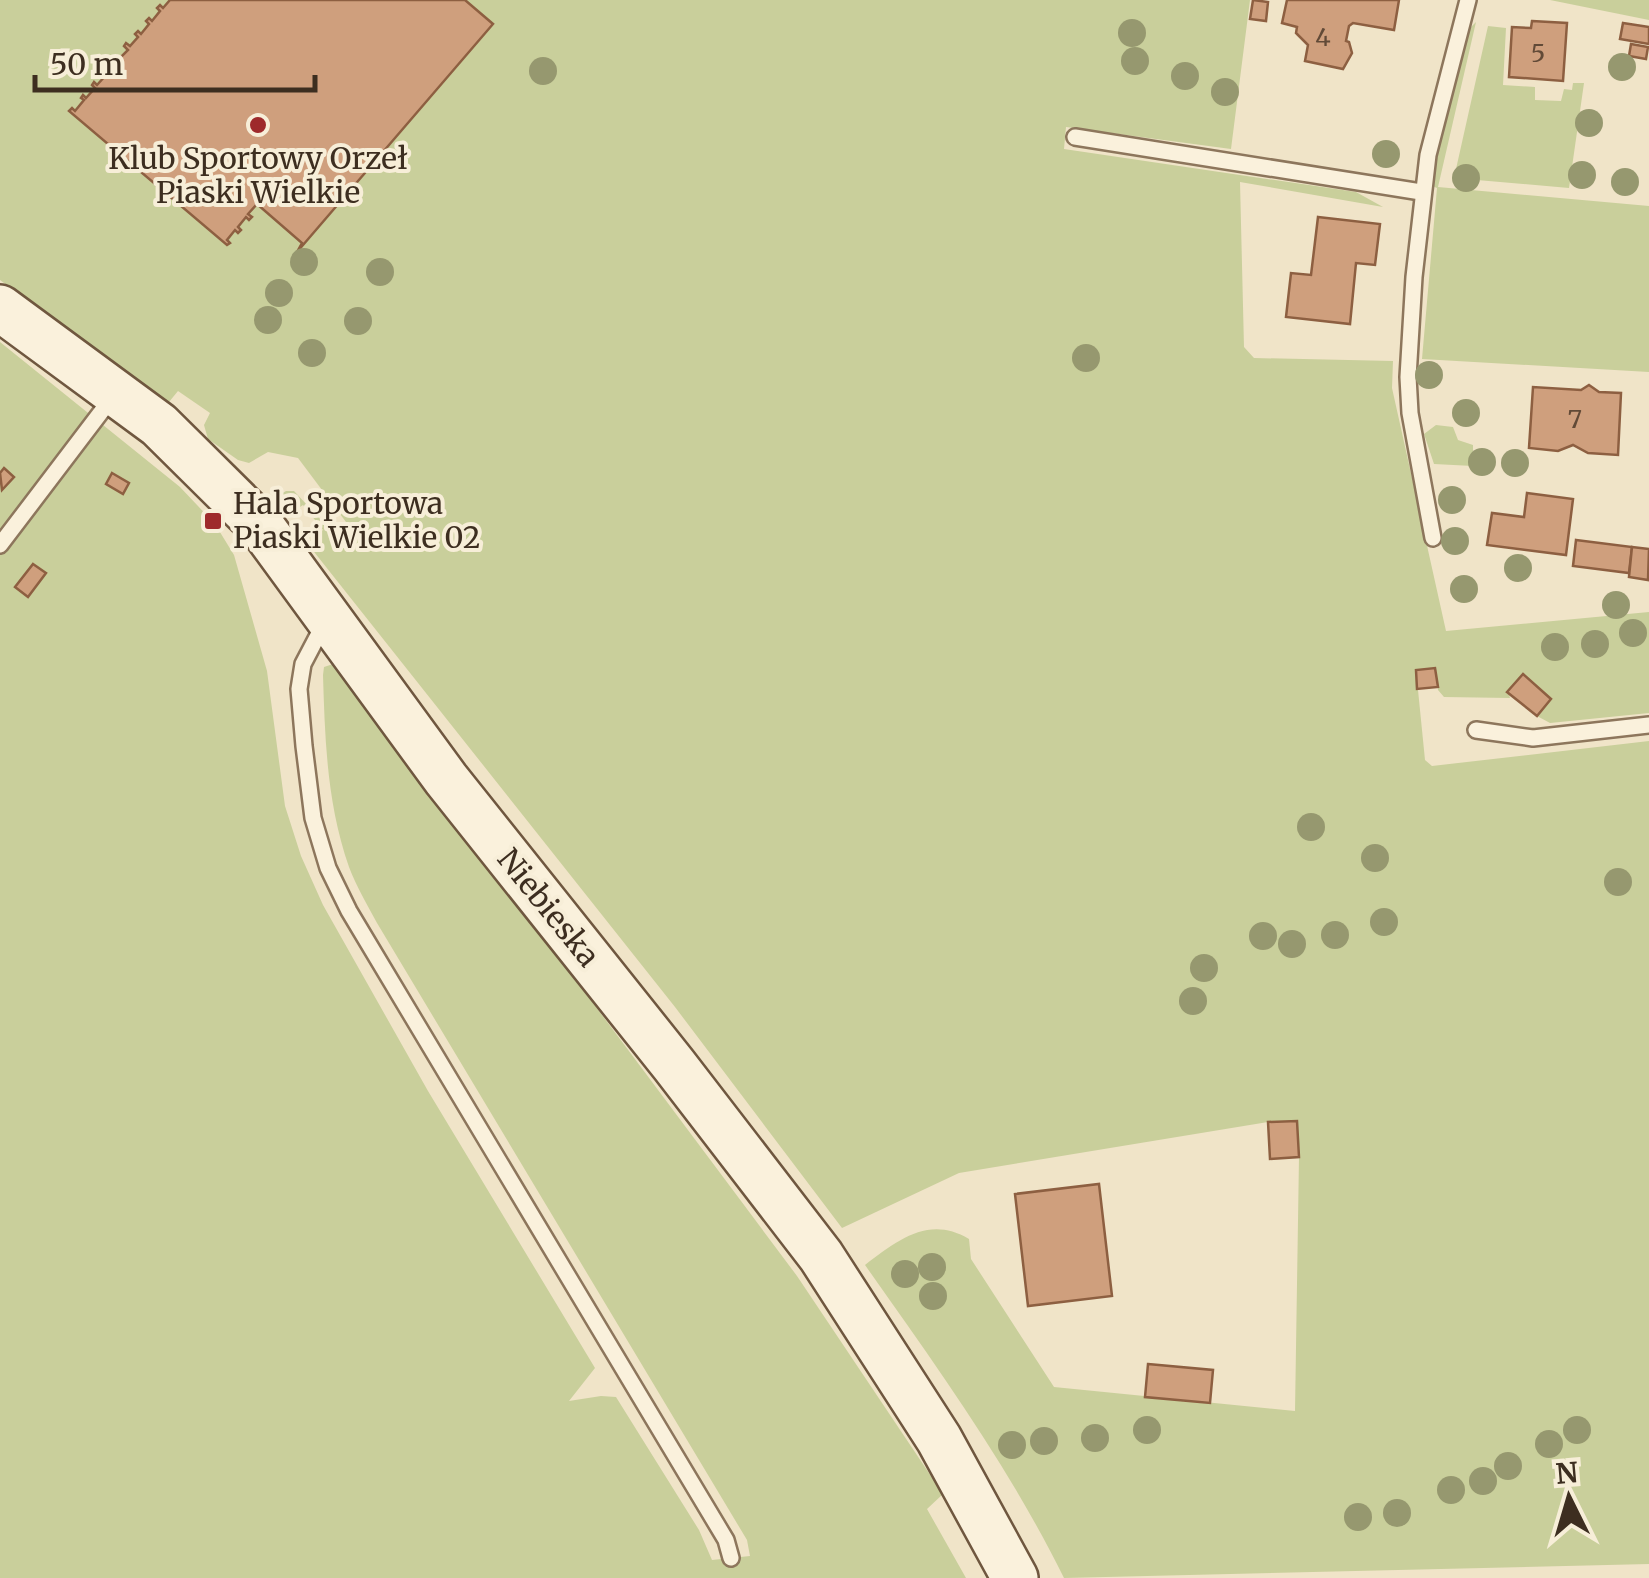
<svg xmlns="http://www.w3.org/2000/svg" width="1649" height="1578" font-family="Merriweather,serif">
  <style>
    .green { fill: #c9cf9b }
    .building { fill: #cf9f7d; stroke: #8d5f41; stroke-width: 2.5 }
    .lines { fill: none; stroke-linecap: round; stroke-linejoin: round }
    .lane-casing { stroke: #8d765c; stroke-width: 20 }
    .secondary-casing { stroke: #6f573f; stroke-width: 50 }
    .lane { stroke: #faf1dc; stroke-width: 15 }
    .secondary { stroke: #faf1dc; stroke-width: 45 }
    .tree { fill: #96986f }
    .poi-dot { fill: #9e2a2b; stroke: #f7eed8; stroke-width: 4 }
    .labels { text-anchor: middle; stroke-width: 8; stroke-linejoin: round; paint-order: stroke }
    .number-label { font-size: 25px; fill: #624a37 }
    .poi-label { font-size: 30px; fill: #3d2e20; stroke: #f7eed8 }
    .street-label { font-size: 30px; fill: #3d2e20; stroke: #f7eed8 }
  </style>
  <rect width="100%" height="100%" fill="#f0e4c8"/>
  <g class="green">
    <path d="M0,0H1250L1231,149L1066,127L1064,149L1356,192L1383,207L1240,182L1244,347L1254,358L1393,361L1392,388L1446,631L1649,612V713L1550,723L1537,716L1551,698L1523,675L1508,691L1510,698L1444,697L1438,690L1435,668L1416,670L1425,760L1432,766L1649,741V1564L1064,1578C1008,1465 937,1367 865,1265C898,1240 929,1215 969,1239L971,1259L1054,1387L1295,1411L1299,1157L1268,1122L959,1173L842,1228L675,1007L307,543L323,530L303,505L285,517L271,500L286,491H294L335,535L349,526L298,458L268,452L249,463L238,460L208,439L204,425L210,413L178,391L169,402L164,403L0,280Z"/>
    <path d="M1550,0H1649V20Z"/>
    <path d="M1476,22L1438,187L1649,206V372L1422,359L1437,188L1430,185L1467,31Z"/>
    <path d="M1488,26L1506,28L1503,85L1535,87V100L1561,101L1564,89L1572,90L1573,83H1584L1569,188L1454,178Z"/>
    <path d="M0,342L180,487L215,524L234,555L267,671L285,806L301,856L323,905L428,1091L595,1368L569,1401L601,1396L616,1397L699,1530L712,1560L750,1556L747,1540L377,923C367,904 356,886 349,867C327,804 325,741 323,675L324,667L336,663L345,671L797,1276L943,1494L927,1509L966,1578H0Z"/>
    <path d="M1436,425L1453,427L1458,440L1473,445V466L1434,464L1424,434Z"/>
  </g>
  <g class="building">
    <path d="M170,0H465L493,24L297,252L302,243L257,204L248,214L252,217L249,220L246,217L238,227L241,230L238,233L235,230L227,240L230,243L227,245L69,111L72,108L75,111L84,100L81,98L83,95L86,98L95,88L92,85L94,82L97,85L106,75L102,72L105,69L108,72L117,62L113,59L116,56L119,59L128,50L124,46L126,43L130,46L138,37L135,34L138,31L141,34L149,24L146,21L149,18L152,21L160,11L157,8L160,5L163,8Z"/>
    <path d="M1253,0L1268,2L1266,21L1250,19Z"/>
    <path d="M1287,0H1399L1394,30L1353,23L1349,26L1346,41L1349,42L1352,53L1343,69L1305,61L1308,45L1296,33L1297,27L1282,23Z"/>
    <path d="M1532,21L1567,23L1563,81L1509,77L1512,27L1531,28Z"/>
    <path d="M1623,23L1649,27V44L1620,39Z"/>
    <path d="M1631,44L1648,47L1646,59L1629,56Z"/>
    <path d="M1318,217L1380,224L1375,265L1356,263L1350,324L1286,317L1291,273L1311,275Z"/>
    <path d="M1589,385L1599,392L1621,393L1618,455L1588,453L1573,445L1558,451L1529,448L1533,387L1581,390Z"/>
    <path d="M4,468L14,477L2,490L0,473Z"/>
    <path d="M112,473L129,483L123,494L106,484Z"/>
    <path d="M1527,493L1573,499L1566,555L1487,545L1492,513L1524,517Z"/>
    <path d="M1576,540L1632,547L1629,573L1573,566Z"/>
    <path d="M1632,547L1649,549L1648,580L1629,577Z"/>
    <path d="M33,564L46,573L28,597L15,587Z"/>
    <path d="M1435,668L1438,687L1417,689L1416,670Z"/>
    <path d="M1523,674L1551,699L1537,716L1507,692Z"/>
    <path d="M1297,1121L1299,1157L1270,1159L1268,1122Z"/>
    <path d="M1099,1184L1112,1296L1028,1306L1015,1194Z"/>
    <path d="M1148,1364L1213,1370L1210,1403L1145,1397Z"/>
  </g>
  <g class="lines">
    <defs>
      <g id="lane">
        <path d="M1075,137L1421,192"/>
        <path d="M1433,538L1410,413L1408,377L1414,277L1428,155L1468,0"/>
        <path d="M0,545L114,395"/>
        <path d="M325,622L303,664L299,689L304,746L313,818L328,868L349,911L726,1540L731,1558"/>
        <path d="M1476,730L1533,738L1649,725"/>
      </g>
      <path id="secondary" d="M0,308L159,425L261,526L446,779L674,1065L821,1256L939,1439L1015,1578"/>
    </defs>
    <use href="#lane" class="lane-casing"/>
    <use href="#secondary" class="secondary-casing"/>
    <use href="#lane" class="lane"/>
    <use href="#secondary" class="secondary"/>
  </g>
  <g class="tree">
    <circle cx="1132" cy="33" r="14"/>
    <circle cx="1135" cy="61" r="14"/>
    <circle cx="1622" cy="67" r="14"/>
    <circle cx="543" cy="71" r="14"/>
    <circle cx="1185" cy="76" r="14"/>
    <circle cx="1225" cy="92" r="14"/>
    <circle cx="1589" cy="123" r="14"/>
    <circle cx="1386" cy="154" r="14"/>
    <circle cx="1582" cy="175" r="14"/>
    <circle cx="1466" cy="178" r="14"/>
    <circle cx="1625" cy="182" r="14"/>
    <circle cx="304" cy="262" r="14"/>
    <circle cx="380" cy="272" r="14"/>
    <circle cx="279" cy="293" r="14"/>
    <circle cx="268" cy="320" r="14"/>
    <circle cx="358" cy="321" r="14"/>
    <circle cx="312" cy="353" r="14"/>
    <circle cx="1086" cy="358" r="14"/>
    <circle cx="1429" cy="375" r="14"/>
    <circle cx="1466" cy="413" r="14"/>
    <circle cx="1482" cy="462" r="14"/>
    <circle cx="1515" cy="463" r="14"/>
    <circle cx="1452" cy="500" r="14"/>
    <circle cx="1455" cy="541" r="14"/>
    <circle cx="1518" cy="568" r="14"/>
    <circle cx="1464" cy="589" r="14"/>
    <circle cx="1616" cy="605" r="14"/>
    <circle cx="1633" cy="633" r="14"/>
    <circle cx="1595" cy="644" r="14"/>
    <circle cx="1555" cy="647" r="14"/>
    <circle cx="1311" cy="827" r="14"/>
    <circle cx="1375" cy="858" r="14"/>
    <circle cx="1618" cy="882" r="14"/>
    <circle cx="1384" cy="922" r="14"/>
    <circle cx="1335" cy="935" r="14"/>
    <circle cx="1263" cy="936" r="14"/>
    <circle cx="1292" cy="944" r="14"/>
    <circle cx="1204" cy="968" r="14"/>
    <circle cx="1193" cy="1001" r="14"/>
    <circle cx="932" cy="1267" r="14"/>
    <circle cx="905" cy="1274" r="14"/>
    <circle cx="933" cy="1296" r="14"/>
    <circle cx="1147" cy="1430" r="14"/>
    <circle cx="1577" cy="1430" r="14"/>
    <circle cx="1095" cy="1438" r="14"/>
    <circle cx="1044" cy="1441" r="14"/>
    <circle cx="1549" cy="1444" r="14"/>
    <circle cx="1012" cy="1445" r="14"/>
    <circle cx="1508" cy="1466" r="14"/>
    <circle cx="1483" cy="1481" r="14"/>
    <circle cx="1451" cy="1490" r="14"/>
    <circle cx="1397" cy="1513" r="14"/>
    <circle cx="1358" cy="1517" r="14"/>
  </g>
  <g class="poi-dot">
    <circle cx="258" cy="125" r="10"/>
    <rect x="203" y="511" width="20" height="20" rx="5"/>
  </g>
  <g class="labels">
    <g class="number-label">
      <text x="1323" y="46">4</text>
      <text x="1538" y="62">5</text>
      <text x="1575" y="428">7</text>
    </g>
    <g class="poi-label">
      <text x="258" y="169">Klub Sportowy Orzeł<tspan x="258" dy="34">Piaski Wielkie</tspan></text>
      <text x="233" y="514" text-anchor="start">Hala Sportowa<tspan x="233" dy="34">Piaski Wielkie 02</tspan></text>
    </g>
    <g class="street-label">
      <text transform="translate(548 908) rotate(51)" y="10">Niebieska</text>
    </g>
  </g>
  <g transform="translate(1569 1498) rotate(355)" stroke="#f7eed8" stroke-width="8" paint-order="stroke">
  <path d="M0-8L18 38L0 25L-18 38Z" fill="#3d2e20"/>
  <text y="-15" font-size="28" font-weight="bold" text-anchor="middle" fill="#3d2e20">N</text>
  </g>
  <path d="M35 75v15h280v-15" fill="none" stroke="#3d2e20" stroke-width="5"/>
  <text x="50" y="75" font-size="30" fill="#3d2e20" stroke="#f7eed8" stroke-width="8" paint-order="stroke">50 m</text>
</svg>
